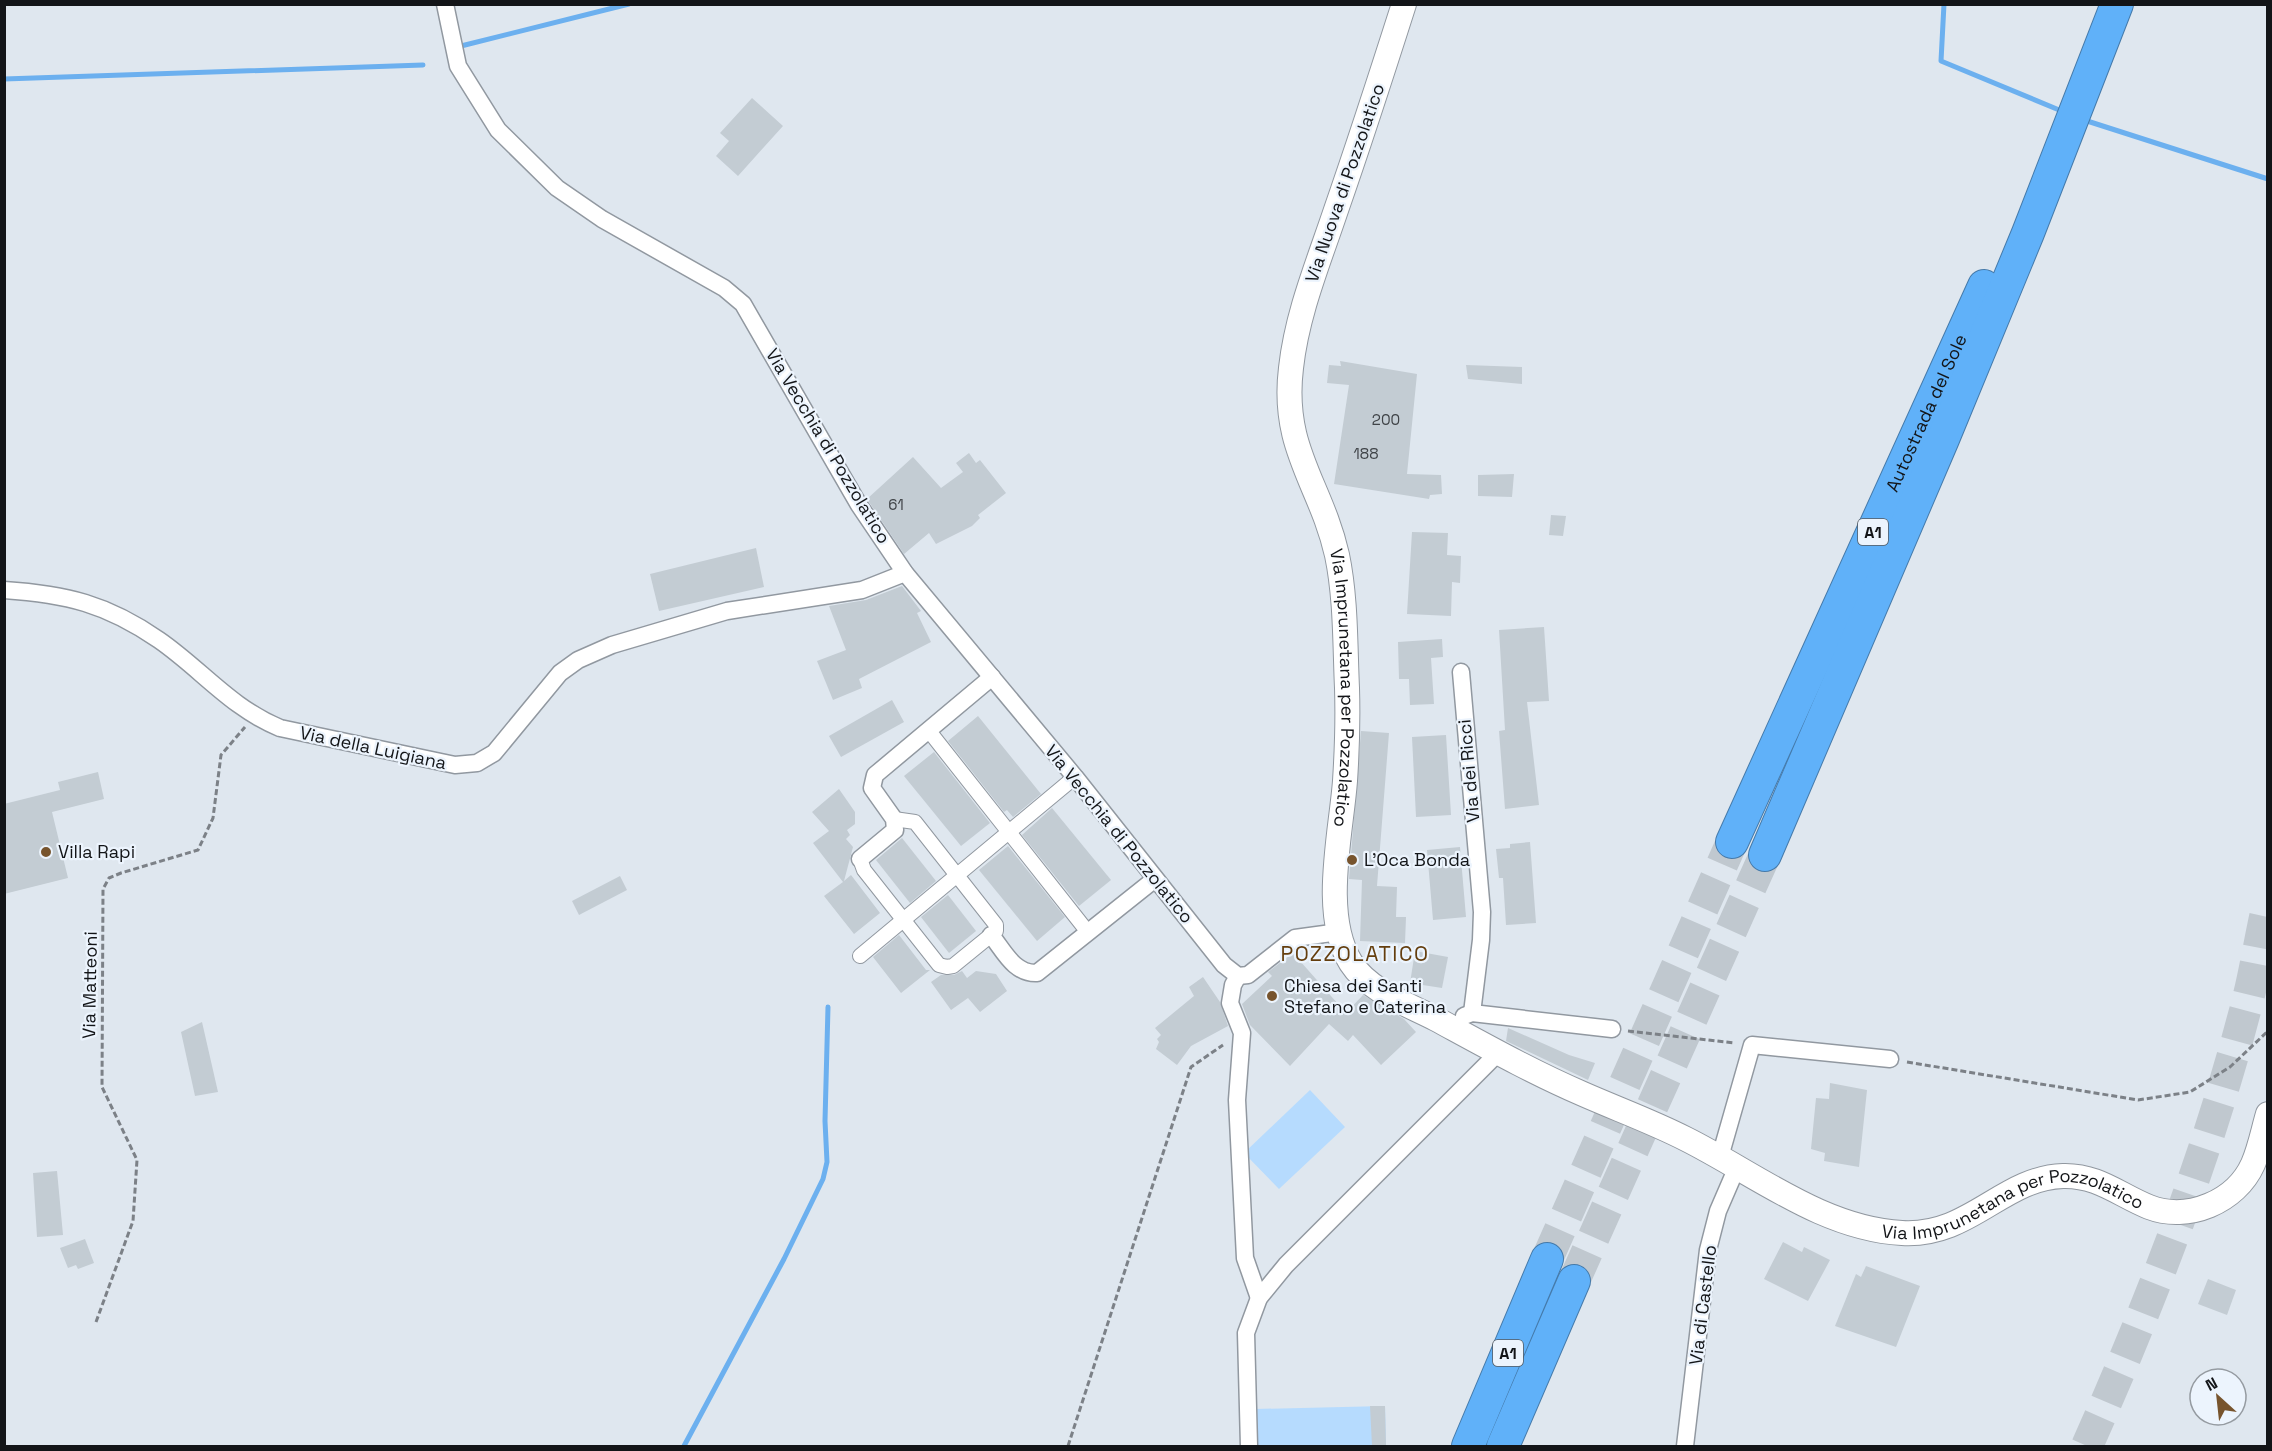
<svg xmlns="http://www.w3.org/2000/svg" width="2272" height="1451" font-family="'Space Grotesk',sans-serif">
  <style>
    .green { fill: #b6dbfe }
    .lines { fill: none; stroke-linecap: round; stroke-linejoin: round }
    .stream { stroke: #6cb0ef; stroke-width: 5 }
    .building { fill: #c3ccd3 }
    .motorway-tunnel { stroke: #c0c8cf; stroke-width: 32; stroke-dasharray: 32 16; stroke-linecap: butt }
    .pedestrian-casing { stroke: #9198a0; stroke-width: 16 }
    .minor-casing { stroke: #9198a0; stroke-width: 19 }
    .secondary-casing { stroke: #9198a0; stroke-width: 26 }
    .motorway-casing { stroke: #457aaa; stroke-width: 34 }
    .path { stroke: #7c8187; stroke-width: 3; stroke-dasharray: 6 3; stroke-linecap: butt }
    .pedestrian { stroke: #fff; stroke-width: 14 }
    .minor { stroke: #fff; stroke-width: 16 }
    .secondary { stroke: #fff; stroke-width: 24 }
    .motorway { stroke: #60b1f9; stroke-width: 32 }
    .poi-dot { fill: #77542d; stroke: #ecf4fd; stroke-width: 2 }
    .labels { text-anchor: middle; stroke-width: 4.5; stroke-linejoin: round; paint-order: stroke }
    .number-label { font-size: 15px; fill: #3f4347 }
    .shield { fill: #ecf4fd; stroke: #54585d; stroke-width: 1.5 }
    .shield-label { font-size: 16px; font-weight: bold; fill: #131518 }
    .street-label { font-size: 18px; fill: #131518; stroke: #ecf4fd }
    .poi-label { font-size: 18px; fill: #131518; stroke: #ecf4fd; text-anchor: start }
    .quarter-label { font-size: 21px; letter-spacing: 1.5px; fill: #643e0e; stroke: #ecf4fd }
  </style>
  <rect width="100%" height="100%" fill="#dfe7ef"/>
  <g class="green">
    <path d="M1310,1090L1345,1127L1279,1189L1244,1153Z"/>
    <path d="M1385,1406L1386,1446H1256L1255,1409Z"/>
  </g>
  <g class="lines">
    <g class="stream">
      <path d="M1944,4L1941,61L2064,112"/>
      <path d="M461,46L629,4"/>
      <path d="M4,79L423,65"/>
      <path d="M2084,120L2268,179"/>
      <path d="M684,1446L784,1259L823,1179L827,1162L825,1121L828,1007"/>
    </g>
  </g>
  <g class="building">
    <path d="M752,98L783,126L738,176L716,156L729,141L720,133Z"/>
    <path d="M1340,361L1417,374L1407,474L1441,475L1442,494L1430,495L1429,499L1334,484L1349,385L1327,383L1329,365L1341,366Z"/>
    <path d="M1466,365L1522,367V384L1468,379Z"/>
    <path d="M969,453L976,463L980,460L1006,493L978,515L980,518L972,526L936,544L929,533L904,554L867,499L913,457L941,488L963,472L956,463Z"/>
    <path d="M1514,474L1512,497L1478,496V475Z"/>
    <path d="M1551,515L1566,516L1563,536L1549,535Z"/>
    <path d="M1412,532L1448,533L1447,555L1461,556L1460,583L1452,582L1451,616L1407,614Z"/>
    <path d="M756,548L764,587L659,611L650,574Z"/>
    <path d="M902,586L921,611L917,613L931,642L859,679L862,688L833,700L817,661L846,650L829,606L866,600Z"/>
    <path d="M1544,627L1549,701L1527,702L1539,805L1505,809L1499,731L1505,730L1499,630Z"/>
    <path d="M1442,639L1443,657L1431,658L1434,704L1410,705L1409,679H1399L1398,642Z"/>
    <path d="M892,700L904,722L841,757L829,736Z"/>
    <path d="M978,716L1041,794L1013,817L1007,810L1004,812L948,741Z"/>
    <path d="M1361,731L1389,733L1377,886L1397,887L1396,917H1406L1405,943L1360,941L1362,880L1349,879Z"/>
    <path d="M1446,735L1451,815L1416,817L1412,737Z"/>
    <path d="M934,752L990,823L961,846L904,776Z"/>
    <path d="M98,772L104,799L52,812L68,878L4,894V804L60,790L58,782Z"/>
    <path d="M839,789L855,812V824L847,830L850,835L846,839L853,847L844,881L851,875L880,913L854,934L824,896L843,882L813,843L829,831L812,812Z"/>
    <path d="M1052,808L1111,880L1079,906L1022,835Z"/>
    <path d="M902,838L936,881L910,903L876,860Z"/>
    <path d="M1530,842L1536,923L1506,925L1503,878H1499L1496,849L1510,848V844Z"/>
    <path d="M1008,846L1065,917L1037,941L979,870Z"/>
    <path d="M1460,847L1466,917L1433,920L1427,850Z"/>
    <path d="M620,876L627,890L579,915L572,901Z"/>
    <path d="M948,895L976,931L949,953L921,917Z"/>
    <path d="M899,935L926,970H930L901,993L873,957Z"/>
    <path d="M1415,951L1448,957L1442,988L1410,983Z"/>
    <path d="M1293,953L1346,1013L1363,995L1404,1019L1416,1032L1381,1065L1353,1035L1348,1041L1329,1024L1290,1066L1250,1025L1242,1004L1272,976L1268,972Z"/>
    <path d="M962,971L967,978L976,971L996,974L1007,991L980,1012L968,998L951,1010L931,982L941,975H954Z"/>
    <path d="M1203,977L1220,1002L1228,1026L1191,1046L1177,1065L1156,1049L1159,1042L1157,1039L1161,1035L1155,1028L1194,996L1189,987Z"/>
    <path d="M202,1022L218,1092L195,1096L181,1032Z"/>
    <path d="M1508,1028L1569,1055L1595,1063L1588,1080L1506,1041Z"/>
    <path d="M1830,1083L1867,1090L1859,1167L1824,1161L1825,1153L1811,1149L1816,1098L1829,1099Z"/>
    <path d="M57,1171L63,1235L37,1237L33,1173Z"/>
    <path d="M85,1239L94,1263L78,1269L76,1265L68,1268L60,1248Z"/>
    <path d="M1783,1242L1802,1252L1804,1247L1830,1260L1808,1301L1764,1279Z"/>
    <path d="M1866,1266L1920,1286L1896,1347L1835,1326L1856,1274L1861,1277Z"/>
    <path d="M2208,1279L2236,1290L2227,1315L2198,1304Z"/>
    <path d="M1370,1406H1385L1386,1446H1372Z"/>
  </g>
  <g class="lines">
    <g class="motorway-tunnel">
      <path d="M1547,1259L1732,842"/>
      <path d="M1574,1281L1765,855"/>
      <path d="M2087,1446C2150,1304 2207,1158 2246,1007C2255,973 2260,938 2268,904"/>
    </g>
    <defs>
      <g id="pedestrian">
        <path d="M929,731L1087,931"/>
        <path d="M860,859L864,870L939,965L947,967L953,966L996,931V925L915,822L894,819"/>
        <path d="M860,956L1075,777"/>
      </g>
      <g id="minor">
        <path d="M445,4L458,66L498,130L557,188L602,219L724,288L743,304L859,505L905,573L1075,777L1224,965L1238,976L1248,975L1295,938L1339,932"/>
        <path d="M4,590C66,594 107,604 159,640C201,669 231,708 280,728L455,765L477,763L494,753L560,673L578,660L612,645L727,611L862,590L905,573"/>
        <path d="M1461,672L1482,912L1481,940L1472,1013"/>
        <path d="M860,859L895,830L894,819L872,788L875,775L992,677"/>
        <path d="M991,935C1004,951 1014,974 1037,973L1155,879"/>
        <path d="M1238,976L1233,985L1230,1003L1242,1033L1237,1100L1245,1258L1259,1298"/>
        <path d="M1464,1016L1472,1013L1612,1029"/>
        <path d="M1720,1157L1752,1045L1890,1059"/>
        <path d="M1249,1446L1246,1333L1259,1298L1286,1265L1498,1053"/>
        <path d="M1685,1446L1708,1250L1718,1211L1737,1167"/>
      </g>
      <g id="secondary">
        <path id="s1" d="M1404,4C1382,73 1360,141 1336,210C1319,261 1297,313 1291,368C1281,449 1321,484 1337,555C1346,598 1345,645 1347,688C1348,719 1347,750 1345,781C1341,834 1321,915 1351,963C1369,991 1407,1004 1436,1019C1484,1045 1532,1072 1583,1094C1617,1109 1653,1122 1686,1139C1754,1173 1823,1229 1902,1233C1970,1237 2002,1178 2063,1176C2098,1175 2119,1195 2149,1207C2188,1222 2236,1202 2253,1164C2260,1148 2263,1131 2268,1114"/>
      </g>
      <g id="motorway">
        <path id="s2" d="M1732,842L1984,286"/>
        <path d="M1765,855L1943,439L2028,233L2117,4"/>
        <path d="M1468,1446L1547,1259"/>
        <path d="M1503,1446L1574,1281"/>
      </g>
    </defs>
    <use href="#pedestrian" class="pedestrian-casing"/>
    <use href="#minor" class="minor-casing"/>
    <use href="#secondary" class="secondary-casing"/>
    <use href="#motorway" class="motorway-casing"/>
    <g class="path">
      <path d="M1628,1031L1735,1043"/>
      <path d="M1907,1062L2138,1100L2190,1092L2230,1067L2268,1031"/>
      <path d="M96,1322L133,1221L137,1160L102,1087L103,889L109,878L121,873L198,850L213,818L221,755L245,727"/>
      <path d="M1068,1446L1191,1067L1223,1045"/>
    </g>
    <use href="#pedestrian" class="pedestrian"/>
    <use href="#minor" class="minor"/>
    <use href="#secondary" class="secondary"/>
    <use href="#motorway" class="motorway"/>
  </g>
  <g class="poi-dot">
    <circle cx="46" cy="852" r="6"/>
    <circle cx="1352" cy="860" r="6"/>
    <circle cx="1272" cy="996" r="6"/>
  </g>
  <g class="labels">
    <g class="number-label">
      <text x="1386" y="425">200</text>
      <text x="1366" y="459">188</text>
      <text x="896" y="510">61</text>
    </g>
    <g class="shield">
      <rect x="1858" y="519" width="30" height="26" rx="4.5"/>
      <rect x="1493" y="1340" width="30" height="26" rx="4.5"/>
    </g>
    <g class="shield-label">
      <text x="1873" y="538">A1</text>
      <text x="1508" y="1359">A1</text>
    </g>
    <g class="street-label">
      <text transform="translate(1345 183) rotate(-71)" y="6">Via Nuova di Pozzolatico</text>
      <text dy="6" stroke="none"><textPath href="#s2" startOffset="471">Autostrada del Sole</textPath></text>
      <text transform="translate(828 446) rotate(59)" y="6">Via Vecchia di Pozzolatico</text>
      <text dy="6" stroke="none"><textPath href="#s1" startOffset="710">Via Imprunetana per Pozzolatico</textPath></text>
      <text transform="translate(373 748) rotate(12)" y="6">Via della Luigiana</text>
      <text transform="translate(1469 771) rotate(-95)" y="6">Via dei Ricci</text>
      <text transform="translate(1119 834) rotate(51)" y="6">Via Vecchia di Pozzolatico</text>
      <text transform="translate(90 985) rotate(-89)" y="6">Via Matteoni</text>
      <text dy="6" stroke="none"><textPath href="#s1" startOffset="1726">Via Imprunetana per Pozzolatico</textPath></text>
      <text transform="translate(1703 1305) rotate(-83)" y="6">Via di Castello</text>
    </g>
    <g class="poi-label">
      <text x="58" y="858">Villa Rapi</text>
      <text x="1364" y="866">L’Oca Bonda</text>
      <text x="1284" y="992">Chiesa dei Santi<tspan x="1284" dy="21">Stefano e Caterina</tspan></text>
    </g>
    <g class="quarter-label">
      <text x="1355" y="961">POZZOLATICO</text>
    </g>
  </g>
  <rect width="2272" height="1451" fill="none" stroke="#131518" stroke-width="12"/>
  <g transform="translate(2218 1397) rotate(333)"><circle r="28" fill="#ecf4fd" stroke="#959ba1" stroke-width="1.5"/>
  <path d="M0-4.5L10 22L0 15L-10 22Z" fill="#77542d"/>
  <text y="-9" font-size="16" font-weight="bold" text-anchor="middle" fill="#131518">N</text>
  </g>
</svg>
